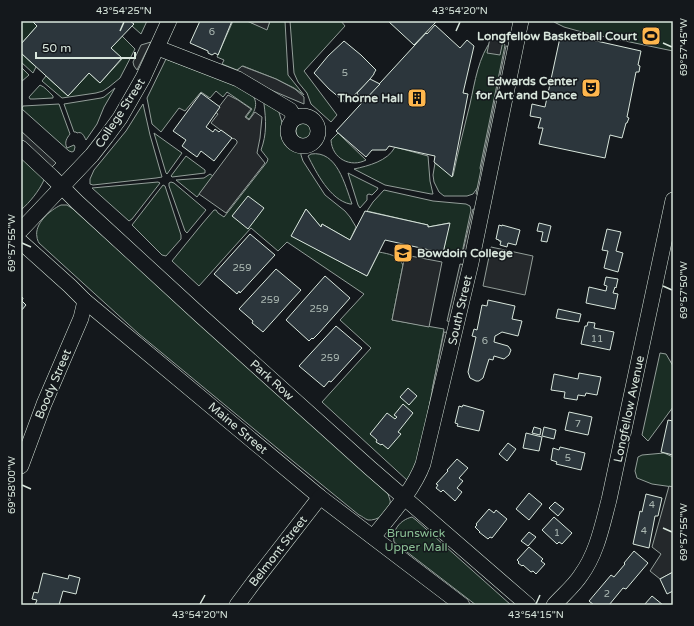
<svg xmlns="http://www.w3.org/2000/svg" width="694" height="626" font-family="'Varela Round',sans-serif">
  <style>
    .green { fill: #1a2d24; stroke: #939e99 }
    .parking { fill: #24282b; stroke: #939e99 }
    .building { fill: #2c363c; stroke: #d8e6dc }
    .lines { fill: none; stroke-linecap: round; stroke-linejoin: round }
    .minor-casing { stroke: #d8e6dc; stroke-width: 16 }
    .minor { stroke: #14181c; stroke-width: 15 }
    .ticks { fill: none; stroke: #d8e6dc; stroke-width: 1.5 }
    .labels { text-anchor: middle; stroke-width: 3; stroke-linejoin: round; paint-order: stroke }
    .number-label { font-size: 10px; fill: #adbab4 }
    .poi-label { font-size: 12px; font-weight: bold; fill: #d8e6dc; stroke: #14181c; text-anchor: end }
    .street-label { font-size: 12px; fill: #d8e6dc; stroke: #14181c }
    .park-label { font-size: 12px; fill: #8ac095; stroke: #14181c }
    .neatline { fill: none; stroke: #d8e6dc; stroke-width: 1.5 }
    .ticks-label { font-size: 10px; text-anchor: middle; fill: #d8e6dc }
  </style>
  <rect width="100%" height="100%" fill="#14181c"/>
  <g class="green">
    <path d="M21,21H32L37,26L21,44Z"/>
    <path d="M130,21H147L141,34L132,26L133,24Z"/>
    <path d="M233,21H247L267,29L270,21H285L288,75L304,95L294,88L276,79L243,66L237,70L222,64L224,60L217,57Z"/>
    <path d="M290,21H341L345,26L304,71L337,115L331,122L311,104L307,93L298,82L294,73Z"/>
    <path d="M554,21H673V51L582,32L564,27L554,22Z"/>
    <path d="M122,36L135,49L120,78L109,87L103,91L96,93L62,98L42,81L46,76L68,96L89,73L100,83L122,59L111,48Z"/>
    <path d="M497,37L501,39L505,45L480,168L482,175L478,187L473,194L467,196H444L439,192L434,182L433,175L435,163L453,176C458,152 464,128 470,104C475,82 478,57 493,38Z"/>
    <path d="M21,53L36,67L33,73L21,62Z"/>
    <path d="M166,59L248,90C259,100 257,109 249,119L246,117L252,109L227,92L223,97L216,91L210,98L201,92L185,111L179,108L161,132L152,124L147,98Z"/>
    <path d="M21,67L29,75L21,82Z"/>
    <path d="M40,85C45,87 49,92 53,96V98L34,99H30L29,97Z"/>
    <path d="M115,88L104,107L97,124L86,140C84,136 82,131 77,133L76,132H74L64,104L101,98L104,97Z"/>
    <path d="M265,100L278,109L287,139C290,146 294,148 301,150V155L303,161L325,195L345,211L350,217L356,227L350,240L322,224L321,227L306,209L292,236L367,276L379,252C389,254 398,255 403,265L392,320L444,329L420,454L408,481L322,402L371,348L340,320L364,294L287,242L278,251L251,228L199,286L172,261L202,224L214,210H216L218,213L224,217L267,162L268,159L261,150C267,134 266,120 264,104Z"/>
    <path d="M59,104L70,134C67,138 64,142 67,148L74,145L75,147L74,151L72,152L69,151L22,109L23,106Z"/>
    <path d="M143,104L150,135L162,177L156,178L93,185L90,184V179L94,170L126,131Z"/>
    <circle cx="304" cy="131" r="8"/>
    <path d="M154,133L182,153L167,174L166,173Z"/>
    <path d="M338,133L366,160C351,168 332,159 331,140Z"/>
    <path d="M395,147L428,156L430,181L433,194H431L385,185L354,169C368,166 388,161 395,147Z"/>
    <path d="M311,154C337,150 345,185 352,204H350C330,200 316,172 308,156Z"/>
    <path d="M21,155L42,174L44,180C39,191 30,202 21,210Z"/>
    <path d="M186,156L205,170V173L172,177L171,176Z"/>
    <path d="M348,173L378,188L377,190L372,195L369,194L367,195V200L360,208L358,205Z"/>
    <path d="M210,174L213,176L197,197L176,180L204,178Z"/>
    <path d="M158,182L160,183L132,219L129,221L92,188Z"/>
    <path d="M171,182L174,183L206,210L187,233L185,231L169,186V183Z"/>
    <path d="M163,185L165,186L181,235V239L166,256L162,255L132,225Z"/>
    <path d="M384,190L433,201L466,204L470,206L471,210L462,253H443L449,223L428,227V225L367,211L373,202Z"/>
    <path d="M61,205H67L73,209L388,494C389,498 391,500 390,504C389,513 377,521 368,520C365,519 362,516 359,515L294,462L139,334L39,243C38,241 37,239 37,237C34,224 50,210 61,205Z"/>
    <path d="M660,353L666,354L673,366V407L648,441L642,435Z"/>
    <path d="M664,453L673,457V487L652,484L637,478L635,471L638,457L642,455Z"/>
    <path d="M412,517L416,520L511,605H476L394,542C392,530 400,520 412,517Z"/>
  </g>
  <g class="parking">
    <path d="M247,21H270L267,30Z"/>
    <path d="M490,38L503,41L500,55L487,53Z"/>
    <path d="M151,42L137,70L134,66L133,62L141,45Z"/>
    <path d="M506,46L512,47L482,195L476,194Z"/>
    <path d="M242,66L276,79L295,89L304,97V104L233,74Z"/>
    <path d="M228,95L238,100L251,109L245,117L249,120L255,112L262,117L260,138L257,153L265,163L226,213L199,194L237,143V141L235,139L231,138L211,123L218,114L215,112Z"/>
    <path d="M21,131L56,163L50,169L21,143Z"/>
    <path d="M473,209L478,210L468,256L462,255Z"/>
    <path d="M491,247L533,256L525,295L483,286Z"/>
    <path d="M405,255L442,262L429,327L392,320Z"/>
    <path d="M460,264L466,265L452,322L447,321Z"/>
    <path d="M444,332L450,333L438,391L432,390Z"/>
    <path d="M669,486L673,487V572L660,579L650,571L661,554L652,547Z"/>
  </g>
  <g class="building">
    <path d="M32,21H130L134,24L111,48L122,58L100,83L89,73L68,96L21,53V44L37,26Z"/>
    <path d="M200,21H232L218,55L215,53L212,55L208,53V51L190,43Z"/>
    <path d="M388,21H435L436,22L414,45Z"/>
    <path d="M435,25L460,48L467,40L474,46L463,93L468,94L452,177L434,162L435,156L389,146L386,150H372L366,157L336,131L426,33L427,34Z"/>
    <path d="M561,33L641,51L638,65L640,66L639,72H636L627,117L629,118L627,123H626L622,138L610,135L605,158L539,144L543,128H538L541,118L530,116L532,104L545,107Z"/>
    <path d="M344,41L361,55L376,70L374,73V74L366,84L346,103L329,89L314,73L328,56Z"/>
    <path d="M370,79L380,84L362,103L357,93Z"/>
    <path d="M201,93L220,107L206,127L213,132L215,129L219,132L221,130L232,138L214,161L201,151L197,157L190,152L182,146L186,140L173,131Z"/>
    <path d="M248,196L264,208L248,229L232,216Z"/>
    <path d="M306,209L321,227L322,224L350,240L365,211L428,225V227L450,223L443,253L385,240L367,276L291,236Z"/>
    <path d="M539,223L551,226L547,242L541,241L543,232L537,231Z"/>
    <path d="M499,225L502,226V225L520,230L516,245L508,243L507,247L500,245L501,241H499V240L496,239Z"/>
    <path d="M607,229L621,232L616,251L623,253L618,272L604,268L608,251L602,250Z"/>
    <path d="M250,234L275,255L240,293L239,291L237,294L214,274Z"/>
    <path d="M276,269L301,290L263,332L252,323L253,321L239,309Z"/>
    <path d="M325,276L350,298L319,333L313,339L312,338L309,341L286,320Z"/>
    <path d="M606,277L618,279L616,288L615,287L613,293L618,294L615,309L586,303L589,287L606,291L607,286L604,285Z"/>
    <path d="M21,296L23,298L22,301L26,305L21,311Z"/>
    <path d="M488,300L515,306L512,319L522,321L518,336L502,332L497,335L495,336L494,342L508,346L511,350L509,355L504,359L494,356L493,360L489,359L483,378L479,381H476L470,378L468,372L476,337L472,336L474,329L477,330L482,305L487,306Z"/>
    <path d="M558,309L581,314L579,322L556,318Z"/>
    <path d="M588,322L595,323L594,328L614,332L610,350L581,344L585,326H587Z"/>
    <path d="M336,326L362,348L331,382L329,381L324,387L299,366Z"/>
    <path d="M579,373L601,377L597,395L586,393L585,396L578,395L577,400L564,398L565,392L551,390L554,374L578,379Z"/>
    <path d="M408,388L417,396L409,405L400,397Z"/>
    <path d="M403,404L413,413L398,432L401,434L388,449L382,444L381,445L376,442L377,440L370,434L387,413L395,419L397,417L394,415Z"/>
    <path d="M463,405L484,411L479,431L457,426L458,424L455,423L459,406L462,407Z"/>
    <path d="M569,412L592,417L588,435L565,430Z"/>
    <path d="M668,420L673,421V455L661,452Z"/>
    <path d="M534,427L541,429L540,435L532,433Z"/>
    <path d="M544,427L556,430L554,439L542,436Z"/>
    <path d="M526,433L542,437L539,451L523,448Z"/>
    <path d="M508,443L516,449L507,461L499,454Z"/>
    <path d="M560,447L585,453L581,470L556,464L557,462L551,460L553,448L559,450Z"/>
    <path d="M457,459L468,468L459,478L463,481L457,488L462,492L455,501L443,490L441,492L436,488L438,485L436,484L448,471L447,470Z"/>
    <path d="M529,493L542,504L529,520L516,509Z"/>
    <path d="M646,494L662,498L658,516H655L649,548L633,544L640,511L642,512Z"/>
    <path d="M555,502L564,509L558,516L549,508Z"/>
    <path d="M489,509L494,513L496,510L507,519L492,538L490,537L488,539L479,532H480L475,527L477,525L476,524Z"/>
    <path d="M554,517L572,533L562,544L559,542L557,544L542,530Z"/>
    <path d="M529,532L536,537L528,546L521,541Z"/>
    <path d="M529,547L543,559L541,561L545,564L536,574L533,571L531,572L523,565L522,566L518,563L519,562L517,560Z"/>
    <path d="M634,551L648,563L626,589L623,588L609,605H594L589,601L611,575L614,577L625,564L624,563Z"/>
    <path d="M673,572V591L667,594L660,579Z"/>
    <path d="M43,573L68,579L69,575L80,578L76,594L63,591L59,605H35L37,600L32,599L34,592L38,593Z"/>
    <path d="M652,596L663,605H644Z"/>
  </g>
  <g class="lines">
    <defs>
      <g id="minor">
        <path d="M158,48L238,79L290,110L295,118"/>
        <circle cx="303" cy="131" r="15"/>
        <path d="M21,148L52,177L77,202L201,316L370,468L528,605"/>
        <path d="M21,230L92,155L106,137L120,118L143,78L169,21"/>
        <path d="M21,242L70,286L85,301L320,497L462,605"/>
        <path d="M21,466L44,404L81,318L85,301"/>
        <path d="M373,537C390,516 414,489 423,464L471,263L521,21"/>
        <path d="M237,605L254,582L320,497"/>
        <path d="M554,605C563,595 574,586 581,575C597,553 602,526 609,500L673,200"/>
      </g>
    </defs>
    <use href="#minor" class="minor-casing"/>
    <use href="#minor" class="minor"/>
  </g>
  <path class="ticks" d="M120,31L124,22M456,31L460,22M663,43L672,47M22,243L31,247M663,286L672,290M22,485L31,489M663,528L672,532M200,604L205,595M536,604L540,595"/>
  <defs>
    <symbol id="stadium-square" viewBox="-11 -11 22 22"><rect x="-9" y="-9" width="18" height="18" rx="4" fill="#ffb74d" stroke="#14181c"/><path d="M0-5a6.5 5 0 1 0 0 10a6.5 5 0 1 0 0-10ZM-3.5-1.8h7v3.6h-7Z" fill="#111"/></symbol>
    <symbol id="theatre-square" viewBox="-11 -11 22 22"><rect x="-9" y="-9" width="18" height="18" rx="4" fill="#ffb74d" stroke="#14181c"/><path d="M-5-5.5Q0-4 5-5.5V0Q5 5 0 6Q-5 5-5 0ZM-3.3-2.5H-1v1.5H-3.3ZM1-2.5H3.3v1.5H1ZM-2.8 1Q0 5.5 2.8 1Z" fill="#111"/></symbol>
    <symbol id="building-square" viewBox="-11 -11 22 22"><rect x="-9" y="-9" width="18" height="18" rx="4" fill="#ffb74d" stroke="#14181c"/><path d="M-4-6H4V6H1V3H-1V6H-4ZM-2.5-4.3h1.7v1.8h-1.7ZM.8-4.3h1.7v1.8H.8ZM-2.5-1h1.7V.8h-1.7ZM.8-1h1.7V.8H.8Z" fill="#111"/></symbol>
    <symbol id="university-square" viewBox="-11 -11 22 22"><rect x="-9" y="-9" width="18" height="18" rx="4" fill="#ffb74d" stroke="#14181c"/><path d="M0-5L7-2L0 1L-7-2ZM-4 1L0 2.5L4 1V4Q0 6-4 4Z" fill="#111"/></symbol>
  </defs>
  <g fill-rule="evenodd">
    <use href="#stadium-square" x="640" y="25" width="22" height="22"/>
    <use href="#theatre-square" x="580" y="77" width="22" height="22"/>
    <use href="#building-square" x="406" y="87" width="22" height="22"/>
    <use href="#university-square" x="392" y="242" width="22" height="22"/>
  </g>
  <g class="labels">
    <g class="number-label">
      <text x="212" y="35">6</text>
      <text x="345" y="76">5</text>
      <text x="242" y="271">259</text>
      <text x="270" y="303">259</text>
      <text x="319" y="312">259</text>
      <text x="597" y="342">11</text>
      <text x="485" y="344">6</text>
      <text x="330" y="361">259</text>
      <text x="578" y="427">7</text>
      <text x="568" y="461">5</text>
      <text x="652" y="508">4</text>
      <text x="644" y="534">4</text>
      <text x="557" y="536">1</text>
      <text x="607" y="597">2</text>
    </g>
    <g class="poi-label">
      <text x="637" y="40">Longfellow Basketball Court</text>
      <text x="577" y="85">Edwards Center<tspan x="577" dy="14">for Art and Dance</tspan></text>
      <text x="403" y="102">Thorne Hall</text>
      <text x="417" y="257" text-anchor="start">Bowdoin College</text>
    </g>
    <g class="street-label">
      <text transform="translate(120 113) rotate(-57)" y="4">College Street</text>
      <text transform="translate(460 310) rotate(-77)" y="4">South Street</text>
      <text transform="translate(272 380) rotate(42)" y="4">Park Row</text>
      <text transform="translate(53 384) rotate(-67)" y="4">Boody Street</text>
      <text transform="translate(629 409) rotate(-78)" y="4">Longfellow Avenue</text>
      <text transform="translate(238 428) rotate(40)" y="4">Maine Street</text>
      <text transform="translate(278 551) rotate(-52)" y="4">Belmont Street</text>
    </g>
    <g class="park-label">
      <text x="416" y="537">Brunswick<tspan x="416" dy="14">Upper Mall</tspan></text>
    </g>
  </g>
  <rect width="694" height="626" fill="none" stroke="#14181c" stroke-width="44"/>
  <path d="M36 52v6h99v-6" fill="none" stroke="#d8e6dc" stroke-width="2"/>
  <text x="42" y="52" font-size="12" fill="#d8e6dc" stroke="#14181c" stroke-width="3" paint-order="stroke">50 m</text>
  <rect x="22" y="22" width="650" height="582" class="neatline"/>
  <g class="ticks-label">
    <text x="124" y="14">43°54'25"N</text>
    <text x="460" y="14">43°54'20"N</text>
    <text transform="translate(683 47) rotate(-90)" y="4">69°57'45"W</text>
    <text transform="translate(11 243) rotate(-90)" y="4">69°57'55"W</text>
    <text transform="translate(683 290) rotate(-90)" y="4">69°57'50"W</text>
    <text transform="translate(11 485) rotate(-90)" y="4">69°58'00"W</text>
    <text transform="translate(683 532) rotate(-90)" y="4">69°57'55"W</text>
    <text x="200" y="618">43°54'20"N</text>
    <text x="536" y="618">43°54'15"N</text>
  </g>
</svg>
